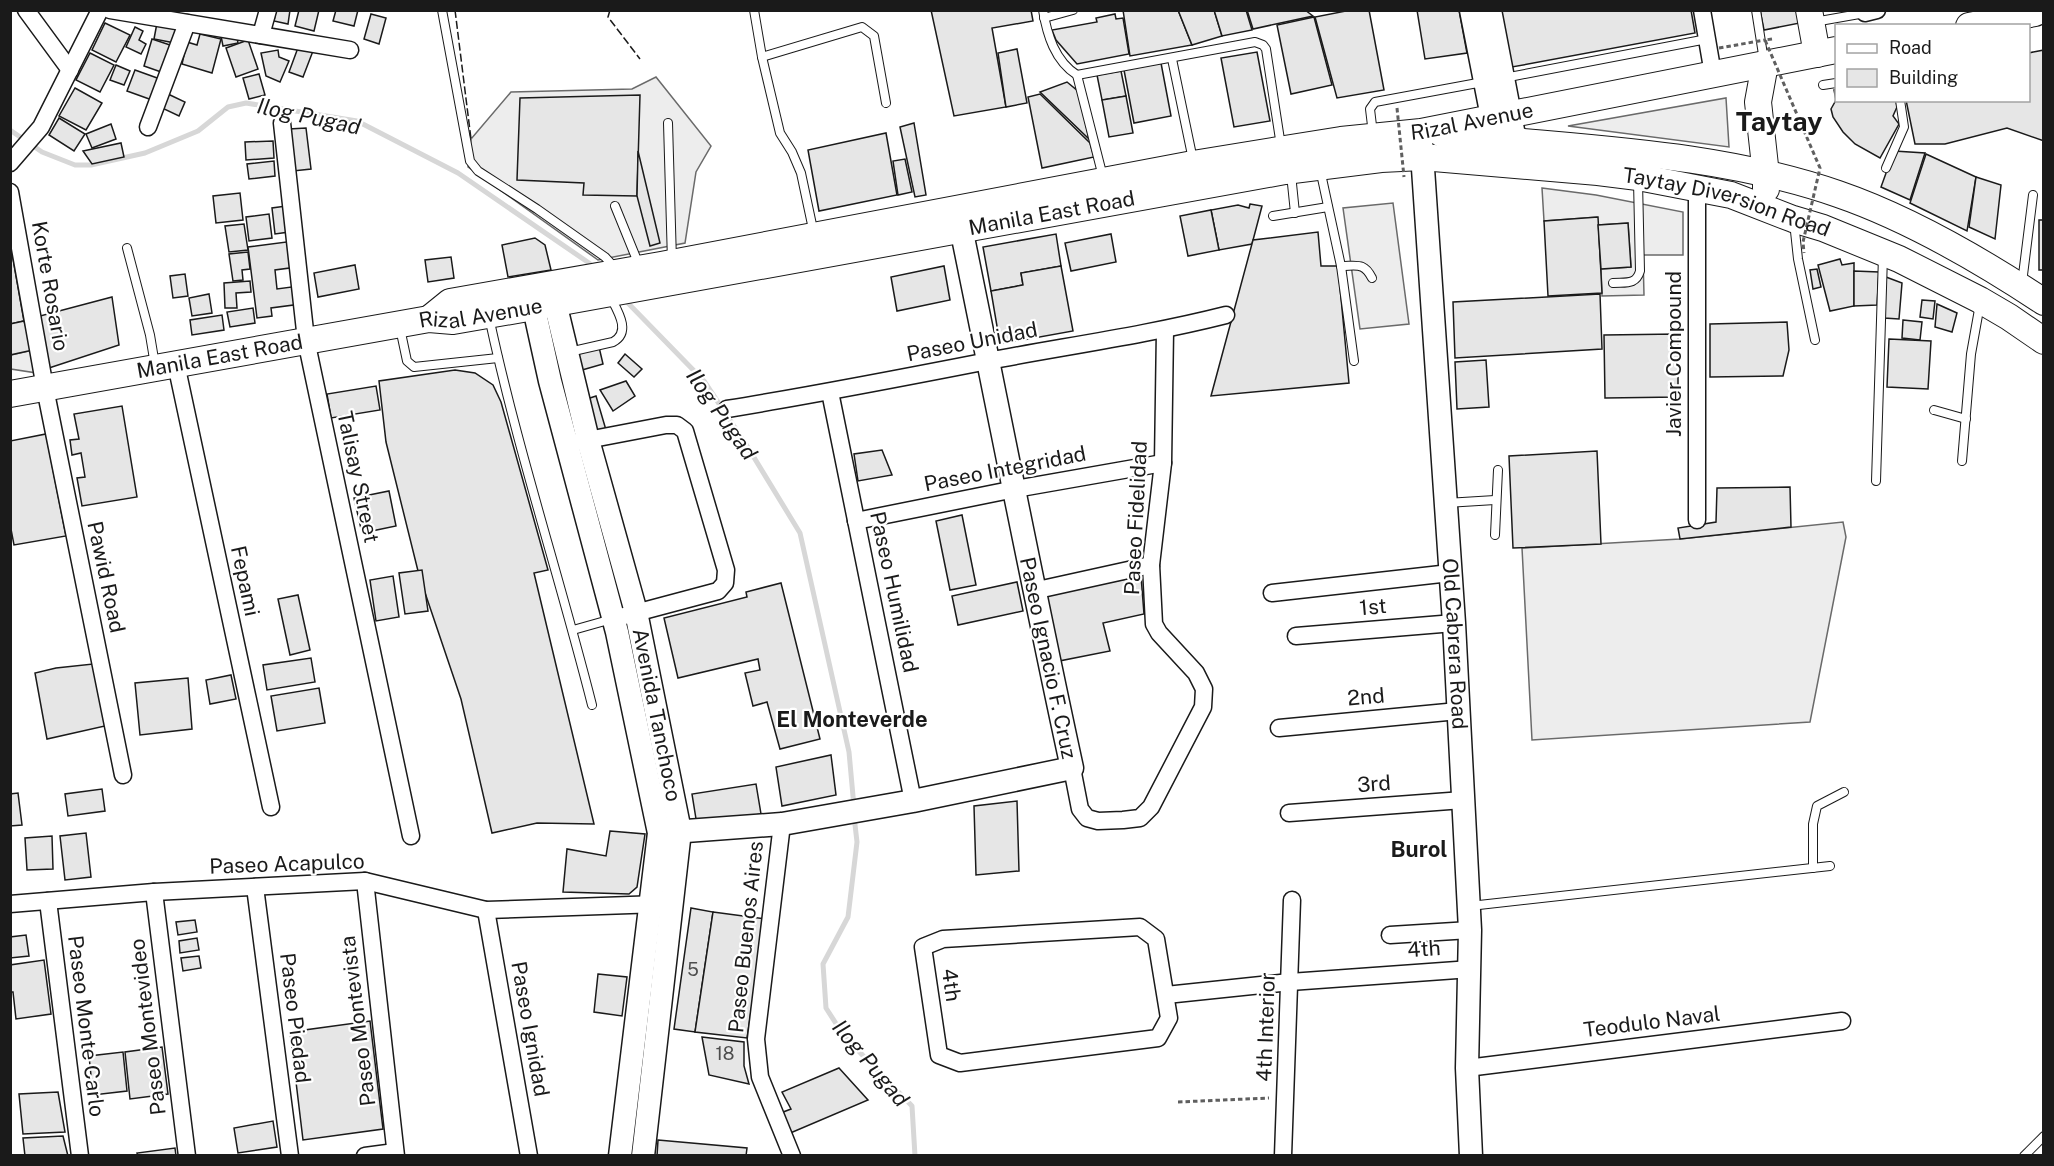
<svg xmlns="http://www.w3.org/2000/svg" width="2054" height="1166" font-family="'Public Sans',sans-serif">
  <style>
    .built { fill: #ededed; stroke: #6a6a6a; stroke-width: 1.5 }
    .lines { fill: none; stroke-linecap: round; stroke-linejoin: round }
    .stream { stroke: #d7d7d7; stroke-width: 5 }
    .building { fill: #e6e6e6; stroke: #1a1a1a; stroke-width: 1.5 }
    .lane-casing { stroke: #1a1a1a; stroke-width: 10 }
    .street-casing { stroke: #1a1a1a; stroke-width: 19 }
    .secondary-casing { stroke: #1a1a1a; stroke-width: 25 }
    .primary-casing { stroke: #1a1a1a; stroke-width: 28 }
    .path { stroke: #5f5f5f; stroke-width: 3; stroke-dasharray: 4.5 3; stroke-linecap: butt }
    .lane { stroke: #fff; stroke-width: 8 }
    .street { stroke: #fff; stroke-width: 16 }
    .secondary { stroke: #fff; stroke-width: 22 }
    .primary { stroke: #fff; stroke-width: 26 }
    .path-bridge { stroke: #5f5f5f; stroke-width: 3; stroke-dasharray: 4.5 3; stroke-linecap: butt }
    .fence { stroke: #1a1a1a; stroke-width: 1.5; stroke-dasharray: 8 3; stroke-linecap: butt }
    .labels { text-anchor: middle; stroke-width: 4.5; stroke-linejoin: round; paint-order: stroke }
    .number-label { font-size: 18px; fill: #4d4d4d }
    .street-label { font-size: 21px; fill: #1a1a1a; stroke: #fff }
    .water-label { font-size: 22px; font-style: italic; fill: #1a1a1a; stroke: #fff }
    .neighbourhood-label { font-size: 22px; font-weight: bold; fill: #1a1a1a; stroke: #fff }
    .district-label { font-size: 27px; font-weight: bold; fill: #1a1a1a; stroke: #fff }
  </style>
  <rect width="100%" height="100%" fill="#fff"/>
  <g class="built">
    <path d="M656,77L711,146L696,172L685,243L598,260L468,167L471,139L511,92L632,89Z"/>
    <path d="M1726,98L1729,147L1568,126Z"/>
    <path d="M1542,188L1596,195L1683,212V255H1643L1644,295L1602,296L1601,269L1631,267L1628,223L1598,225L1597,217L1544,221Z"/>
    <path d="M1393,203L1409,324L1360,329L1343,208Z"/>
    <path d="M33,350L37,373L11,369V355Z"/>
    <path d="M1843,522L1846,537L1810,722L1532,740L1522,548L1680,539Z"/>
  </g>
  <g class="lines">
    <g class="stream">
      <path d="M10,130L42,152L75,165H91L145,153L198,131L228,107L246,103L357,121L458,173L589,263L595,270"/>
      <path d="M625,300L704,381L747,446L800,533L849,752L854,807"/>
      <path d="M854,816L857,842L848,917L823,964L826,1008L844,1036L912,1106L915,1156"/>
    </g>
  </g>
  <g class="building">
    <path d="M276,10H290L288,24L274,21Z"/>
    <path d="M299,10H319L314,31L295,26Z"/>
    <path d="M336,10H358L354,26L333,21Z"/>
    <path d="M931,10H1031L1033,21L992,28L1006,107L954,116Z"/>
    <path d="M1123,10H1178L1192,45L1130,56Z"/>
    <path d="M1178,10H1214L1222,36L1192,45Z"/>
    <path d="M1214,10H1246L1252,30L1222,36Z"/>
    <path d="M1247,10H1305L1313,16L1253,29Z"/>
    <path d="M1351,10H1369L1384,90L1337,98L1315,17Z"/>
    <path d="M1417,10H1459L1467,53L1425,59Z"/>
    <path d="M1500,10H1691L1695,33L1512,67Z"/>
    <path d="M1760,10H1803L1805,22L1764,30Z"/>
    <path d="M371,14L386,18L379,44L364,39Z"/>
    <path d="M1115,14L1116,19L1123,18L1129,54L1077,64L1056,40L1052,30L1097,22L1096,18Z"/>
    <path d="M1314,17L1332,85L1291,94L1277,25Z"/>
    <path d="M105,23L130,35L116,62L92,50Z"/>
    <path d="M157,23L178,27L175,43L154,39Z"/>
    <path d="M135,27L143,31L139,40L146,44L141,54L126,47Z"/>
    <path d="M236,32L238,43L223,46L221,36Z"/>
    <path d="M200,34L221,39L212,73L182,64L187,42L197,45Z"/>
    <path d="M152,39L173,46L164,73L144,66Z"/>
    <path d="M248,40L258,69L236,77L226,48Z"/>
    <path d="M299,45L313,51L303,77L289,72Z"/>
    <path d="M1017,49L1027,103L1006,107L998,53Z"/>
    <path d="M278,50L279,57L289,61L280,82L266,76L261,53Z"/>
    <path d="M2044,50V141L2007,128L1945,144H1915L1906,100H2028V53Z"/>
    <path d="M1257,52L1270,121L1234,127L1221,58Z"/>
    <path d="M90,53L114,65L100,92L76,80Z"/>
    <path d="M1161,63L1171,116L1134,123L1124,70Z"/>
    <path d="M116,65L130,71L124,85L110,80Z"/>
    <path d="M135,70L160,79L152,100L127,91Z"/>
    <path d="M1121,71L1126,96L1102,100L1097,75Z"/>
    <path d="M259,74L265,95L249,99L243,78Z"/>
    <path d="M1067,82L1079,92L1089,139L1040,92Z"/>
    <path d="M75,88L102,103L86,130L59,116Z"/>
    <path d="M1836,89V100H1896L1897,107L1893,116L1899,124L1880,158L1855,144L1843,132L1833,117L1831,109L1836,100L1834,90Z"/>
    <path d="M168,94L185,102L179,116L162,108Z"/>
    <path d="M1040,94L1090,143L1094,157L1042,168L1028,97Z"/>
    <path d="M640,95L637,196L583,195L584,183L517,180L520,98Z"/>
    <path d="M1126,96L1133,133L1109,137L1102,100Z"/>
    <path d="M59,118L85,134L74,151L49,135Z"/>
    <path d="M914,123L926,195L915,197L900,127Z"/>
    <path d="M111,124L116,139L92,148L86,134Z"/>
    <path d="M306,128L311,169L293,171L289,129Z"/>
    <path d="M886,133L897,195L819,211L808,150Z"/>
    <path d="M273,141L274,158L246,160L245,142Z"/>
    <path d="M121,143L124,157L92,164L83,151Z"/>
    <path d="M638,151L660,243L650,246L637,196Z"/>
    <path d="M1894,151L1925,153L1910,200L1881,187Z"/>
    <path d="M1926,154L1976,177L1967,231L1910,203Z"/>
    <path d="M905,159L912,192L898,195L893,161Z"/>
    <path d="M274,161L275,176L249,179L247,164Z"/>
    <path d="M1976,177L2001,185L1995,239L1969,227Z"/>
    <path d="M240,193L243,220L216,223L213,196Z"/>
    <path d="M1250,204L1262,206L1252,244L1219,250L1211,210L1238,205L1249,208Z"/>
    <path d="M286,206L289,232L275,234L272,208Z"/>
    <path d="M1211,210L1219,250L1188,256L1180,216Z"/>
    <path d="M269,214L272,238L249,241L246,217Z"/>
    <path d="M1598,217L1602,293L1548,296L1544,221Z"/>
    <rect x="2039" y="220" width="5" height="50"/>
    <path d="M1628,223L1631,267L1601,269L1598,225Z"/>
    <path d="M244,224L248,250L229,252L225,226Z"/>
    <path d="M1318,232L1321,266H1338L1349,383L1211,396L1253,240Z"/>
    <path d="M1056,234L1061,266L1021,273L1023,285L991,291L983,247Z"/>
    <path d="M1111,234L1116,262L1071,271L1065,243Z"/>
    <path d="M535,238L545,245L551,270L508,277L502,245Z"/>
    <path d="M294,241L297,267L275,270L277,289L299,286L301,304L271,308L272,316L257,318L248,247Z"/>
    <path d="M10,242L24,321L10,324Z"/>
    <path d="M248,252L250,269L242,270L243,280L233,281L229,254Z"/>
    <path d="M451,257L454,278L428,282L425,260Z"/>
    <path d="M1840,259L1842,265L1854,263V306L1830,311L1818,265Z"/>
    <path d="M355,265L359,289L318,297L314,273Z"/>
    <path d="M944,266L950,300L897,311L891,277Z"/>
    <path d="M1061,266L1073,331L1000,344L991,291L1023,285L1021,273Z"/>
    <path d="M1817,269L1821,287L1813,289L1810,270Z"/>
    <path d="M1854,271L1879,272L1877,305L1854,306Z"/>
    <path d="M185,274L188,296L173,298L170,276Z"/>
    <path d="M1886,277L1902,283L1899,319L1884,318Z"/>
    <path d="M250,281L251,292L236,293L237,308H225L224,283Z"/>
    <path d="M209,294L212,313L192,316L189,298Z"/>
    <path d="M1600,294L1602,349L1455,358L1453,302Z"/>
    <path d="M112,297L119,345L49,368L40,316Z"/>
    <path d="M1922,300L1935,301L1933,319L1920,317Z"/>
    <path d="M1937,304L1957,313L1952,332L1935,327Z"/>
    <path d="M253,308L255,323L230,327L227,312Z"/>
    <path d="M222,315L224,330L192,335L190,320Z"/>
    <path d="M1903,320L1922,322L1920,340L1902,338Z"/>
    <path d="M24,321L33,350L10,355V324Z"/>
    <path d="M1787,322L1789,350L1783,376L1710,377V324Z"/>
    <path d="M1678,334V397L1605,398L1604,335Z"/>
    <path d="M1889,339L1931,341L1928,389L1887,387Z"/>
    <path d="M599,347L603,364L582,370L578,353Z"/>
    <path d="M625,354L642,369L634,377L618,363Z"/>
    <path d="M1486,360L1489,407L1457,409L1455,362Z"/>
    <path d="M455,370L475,373L493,385L501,402L548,570L534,573L594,824L537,823L492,833L461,699L419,575L386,442L379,381Z"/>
    <path d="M626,381L635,396L613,411L600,390Z"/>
    <path d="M376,386L380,410L331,418L327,394Z"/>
    <path d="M596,396L606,430L592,434L581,401Z"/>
    <path d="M122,406L137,497L82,506L77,478L85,477L81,453L72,455L70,440L79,439L74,414Z"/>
    <path d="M46,434L66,536L14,545L10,524V441Z"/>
    <path d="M882,450L892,475L858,481L854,454Z"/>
    <path d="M1597,451L1601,544L1513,548L1509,456Z"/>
    <path d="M1790,487L1791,527L1680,539L1678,528L1716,522L1717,488Z"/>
    <path d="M389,491L396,526L362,533L354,498Z"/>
    <path d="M962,515L976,585L950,590L936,521Z"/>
    <path d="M422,570L428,611L405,614L399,573Z"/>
    <path d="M393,576L399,617L376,621L370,580Z"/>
    <path d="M1141,576L1144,614L1103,623L1110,651L1059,661L1045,595Z"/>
    <path d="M1017,582L1023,611L958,625L952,596Z"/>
    <path d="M781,583L820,739L780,749L767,702L753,706L745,673L760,670L758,659L678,678L664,618L747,597L746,592Z"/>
    <path d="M298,595L310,650L290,655L278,599Z"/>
    <path d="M311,658L315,682L267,690L263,665Z"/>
    <path d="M93,664L105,726L47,739L35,673L56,668Z"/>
    <path d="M231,675L236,699L210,704L206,680Z"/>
    <path d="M188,678L192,729L140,735L135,683Z"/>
    <path d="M319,688L325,723L277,731L271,696Z"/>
    <path d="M831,755L836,795L782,806L776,767Z"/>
    <path d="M756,784L761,814L697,825L692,794Z"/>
    <path d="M102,789L105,811L68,816L65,794Z"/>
    <path d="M18,793L22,825L10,826V794Z"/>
    <path d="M1017,801L1019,871L976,875L974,806Z"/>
    <path d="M610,831L645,834L637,887L629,894L563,892L567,849L606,856Z"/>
    <path d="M86,833L91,877L65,880L60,836Z"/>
    <path d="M52,836L53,869L27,870L25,838Z"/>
    <path d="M691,908L713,912L695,1032L674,1029Z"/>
    <path d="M713,912L765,919L747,1038L695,1032Z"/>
    <path d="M195,920L197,932L178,935L176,922Z"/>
    <path d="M26,935L29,956L10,958V937Z"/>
    <path d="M197,938L199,950L180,953L179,941Z"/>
    <path d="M199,956L201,968L183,971L181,958Z"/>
    <path d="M44,960L51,1014L16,1019L13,992H10V965Z"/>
    <path d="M598,974L627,977L622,1016L594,1012Z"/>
    <path d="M370,1021L383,1129L303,1140L290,1032Z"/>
    <path d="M702,1037L744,1042V1066L749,1084L709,1075Z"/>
    <path d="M162,1047L168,1094L130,1099L125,1052Z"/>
    <path d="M123,1052L127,1091L93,1095L89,1056Z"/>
    <path d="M839,1068L868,1100L788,1134L778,1114L791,1109L782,1092Z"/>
    <path d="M58,1092L65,1132L23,1134L19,1094Z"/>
    <path d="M273,1121L277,1147L238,1153L234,1128Z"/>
    <path d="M63,1136L68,1156H25L23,1138Z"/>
    <path d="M658,1140L747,1148L746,1156H657Z"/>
    <path d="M175,1148L176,1156H138L137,1153Z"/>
  </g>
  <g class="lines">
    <defs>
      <g id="lane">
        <path d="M442,10L470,161L478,171L537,209L605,257L616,269"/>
        <path d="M754,10L762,57L780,133L792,152L801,173L814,234"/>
        <path d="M1043,10C1047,35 1055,61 1077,75L1103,177"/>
        <path d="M1756,10L1764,61"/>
        <path d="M1044,18L1073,10"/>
        <path d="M1814,22L1865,13V11"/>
        <path d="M762,57L862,27L874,36L886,103"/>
        <path d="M1172,59L1193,160"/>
        <path d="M1077,75L1255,42L1263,45L1266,49L1281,146"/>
        <path d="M1504,78L1707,39"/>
        <path d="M1823,85L1836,83"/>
        <path d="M668,123L672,261"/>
        <path d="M1373,134L1370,109L1375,102L1483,82"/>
        <path d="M1886,168L1904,127L1900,100"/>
        <path d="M1320,169L1341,266L1354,361"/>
        <path d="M1291,174L1295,213"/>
        <path d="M615,206L639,265"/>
        <path d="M1273,216L1328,207"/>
        <path d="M1794,222L1798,259L1815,340"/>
        <path d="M127,248L150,335L155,365"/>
        <path d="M1341,266C1357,266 1364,262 1372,278"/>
        <path d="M1613,283C1626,282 1636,285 1640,271L1638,181"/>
        <path d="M2022,283L2033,195"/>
        <path d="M489,317C517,448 559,575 592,705"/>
        <path d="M400,328L407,361L414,367L498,358"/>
        <path d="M569,352L613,342C632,332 617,310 610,296"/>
        <path d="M1934,410L1966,419"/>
        <path d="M1962,461L1971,354L1980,304"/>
        <path d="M1876,481L1883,256"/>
        <path d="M1446,503L1495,500"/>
        <path d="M1495,535L1498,470"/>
        <path d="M573,630L612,619"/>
        <path d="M1813,868V824L1817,806L1844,792"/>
        <path d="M1470,906L1830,866"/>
        <path d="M2024,1156L2044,1136"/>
      </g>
      <g id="street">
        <path d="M26,10L70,70"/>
        <path d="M110,10L350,50"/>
        <path d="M1702,10L1713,74"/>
        <path d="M1865,13L1877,10"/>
        <path d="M261,35L268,10"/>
        <path d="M282,123L306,340L411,836"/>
        <path d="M148,127L187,23"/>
        <path d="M10,163L41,127L100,10"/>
        <path d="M1697,187V520"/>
        <path d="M10,192L45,388L123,775"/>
        <path d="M176,364L271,807"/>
        <path d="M830,392L913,801"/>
        <path d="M727,409C814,395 901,378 988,361C1067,346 1147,335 1226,315"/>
        <path d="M577,442L666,425H677L685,431L726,570L725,583L718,591L613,619"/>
        <path d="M856,521L1015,489L1163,463"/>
        <path d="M1033,591L1151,565"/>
        <path d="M1272,593L1450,573"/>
        <path d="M1296,636L1454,623"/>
        <path d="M1279,728L1458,711"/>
        <path d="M1072,768L1080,809L1087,818L1098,821L1123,820L1140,818L1151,807L1203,707L1204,689L1196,673L1159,633L1154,624L1151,565L1163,463L1165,330"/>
        <path d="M1289,813L1463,800"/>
        <path d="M782,824L756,1039L760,1077L792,1156"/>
        <path d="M365,881L396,1156"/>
        <path d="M255,887L290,1156"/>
        <path d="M154,892L187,1156"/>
        <path d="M48,901L80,1156"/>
        <path d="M10,904L154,892L365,881L486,910L659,904"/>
        <path d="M486,910L529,1156"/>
        <path d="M1140,927L1156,939L1169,1018L1158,1038L960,1063L939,1055L923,947L943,939Z"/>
        <path d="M1390,935L1470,930"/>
        <path d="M1166,995L1290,982L1471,969"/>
        <path d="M1467,1068L1842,1021"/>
        <path d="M365,1156L395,1152"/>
        <path d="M1283,1156L1292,900"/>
      </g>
      <g id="secondary">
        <path d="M1471,10L1492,117"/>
        <path d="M1490,10L1513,130"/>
        <path id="s1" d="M1421,139L1454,623L1470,930L1467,1068L1471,1156"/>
        <path id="s2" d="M551,286L588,440L636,612L680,831L643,1156"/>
        <path d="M530,290L550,381L617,632L659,833L620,1156"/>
        <path d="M659,833L782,824L913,801L1072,768C1032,584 996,398 958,213"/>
      </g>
      <g id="primary">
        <path d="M1809,10L1817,54"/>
        <path d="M1969,26L2035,13V10"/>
        <path d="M1765,64L1758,102L1766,175V189"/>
        <path d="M1442,134C1574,149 1711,150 1838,194C1908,218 1982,261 2044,302"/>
        <path id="s3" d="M429,319L450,302L661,265L1193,164L1341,140L1421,132L1836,50"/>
        <path id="s4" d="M10,394L429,319L453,321L534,307L1285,171L1381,159L1422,157L1598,172L1638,177L1731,195L1793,219L1823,228L1899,259L1980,300L2009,317L2044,341"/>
      </g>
    </defs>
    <use href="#lane" class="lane-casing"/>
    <use href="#street" class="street-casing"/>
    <use href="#secondary" class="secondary-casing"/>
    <use href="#primary" class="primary-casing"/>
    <path class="path" d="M1178,1102L1269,1098"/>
    <use href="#lane" class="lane"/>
    <use href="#street" class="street"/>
    <use href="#secondary" class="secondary"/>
    <use href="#primary" class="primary"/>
    <g class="path-bridge">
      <path d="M1772,39L1765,40L1820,168L1803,242L1804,253"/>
      <path d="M1719,48L1765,40"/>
      <path d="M1397,108L1404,177"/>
    </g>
    <g class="fence">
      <path d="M455,10L471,139"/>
      <path d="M610,10L608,17L640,59"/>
    </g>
  </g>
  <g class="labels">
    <g class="number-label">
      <text x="693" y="976">5</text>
      <text x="725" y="1060">18</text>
    </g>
    <g class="street-label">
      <text dy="7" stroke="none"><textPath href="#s3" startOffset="1065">Rizal Avenue</textPath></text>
      <text dy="7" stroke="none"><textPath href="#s4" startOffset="1742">Taytay Diversion Road</textPath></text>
      <text dy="7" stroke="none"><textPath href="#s4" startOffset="1058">Manila East Road</textPath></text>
      <text transform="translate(50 286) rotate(80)" y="7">Korte Rosario</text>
      <text dy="7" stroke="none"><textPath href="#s4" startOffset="478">Rizal Avenue</textPath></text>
      <text transform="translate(972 342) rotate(-11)" y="7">Paseo Unidad</text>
      <text transform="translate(1674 354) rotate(-90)" y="7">Javier Compound</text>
      <text dy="7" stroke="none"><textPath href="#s4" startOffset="213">Manila East Road</textPath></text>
      <text transform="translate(1005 469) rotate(-11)" y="7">Paseo Integridad</text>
      <text transform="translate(358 477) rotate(78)" y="7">Talisay Street</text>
      <text transform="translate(1136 518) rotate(-87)" y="7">Paseo Fidelidad</text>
      <text transform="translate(106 577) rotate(78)" y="7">Pawid Road</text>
      <text transform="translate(245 581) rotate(78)" y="7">Fepami</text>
      <text transform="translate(894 592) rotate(78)" y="7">Paseo Humilidad</text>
      <text transform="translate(1373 607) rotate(-5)" y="7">1st</text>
      <text dy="7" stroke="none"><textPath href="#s1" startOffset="506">Old Cabrera Road</textPath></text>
      <text transform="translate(1048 658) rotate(78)" y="7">Paseo Ignacio F. Cruz</text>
      <text transform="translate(1366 697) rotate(-5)" y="7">2nd</text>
      <text dy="7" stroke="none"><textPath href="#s2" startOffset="442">Avenida Tanchoco</textPath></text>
      <text transform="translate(1374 784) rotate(-4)" y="7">3rd</text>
      <text transform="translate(287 864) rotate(-2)" y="7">Paseo Acapulco</text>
      <text transform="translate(746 937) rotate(-84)" y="7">Paseo Buenos Aires</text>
      <text transform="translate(1424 949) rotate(-4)" y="7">4th</text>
      <text transform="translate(951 985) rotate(82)" y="7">4th</text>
      <text transform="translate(295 1018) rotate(83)" y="7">Paseo Piedad</text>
      <text transform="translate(358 1021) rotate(-97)" y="7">Paseo Montevista</text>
      <text transform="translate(1652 1022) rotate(-7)" y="7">Teodulo Naval</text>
      <text transform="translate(86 1026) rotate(83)" y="7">Paseo Monte Carlo</text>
      <text transform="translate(148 1027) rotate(-97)" y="7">Paseo Montevideo</text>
      <text transform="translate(1266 1027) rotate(-88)" y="7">4th Interior</text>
      <text transform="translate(530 1029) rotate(80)" y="7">Paseo Ignidad</text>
    </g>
    <g class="water-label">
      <text transform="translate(309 116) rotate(12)" y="8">Ilog Pugad</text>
      <text transform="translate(722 414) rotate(55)" y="8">Ilog Pugad</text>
      <text transform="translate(871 1063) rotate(50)" y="8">Ilog Pugad</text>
    </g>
    <g class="neighbourhood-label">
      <text x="852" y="727">El Monteverde</text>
      <text x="1419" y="857">Burol</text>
    </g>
    <g class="district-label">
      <text x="1779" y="131">Taytay</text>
    </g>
  </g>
  <rect width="2054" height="1166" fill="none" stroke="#1a1a1a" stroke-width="24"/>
  <rect x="1835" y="24" width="195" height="78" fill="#ffffff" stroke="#a3a3a3" stroke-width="1.5"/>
  <rect x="1847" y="44" width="30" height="9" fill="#ffffff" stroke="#a3a3a3" stroke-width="1.5"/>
  <text x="1889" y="54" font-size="18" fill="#1a1a1a">Road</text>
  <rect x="1847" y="69" width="30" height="18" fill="#e6e6e6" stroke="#a3a3a3" stroke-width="1.5"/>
  <text x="1889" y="84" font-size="18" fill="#1a1a1a">Building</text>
</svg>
